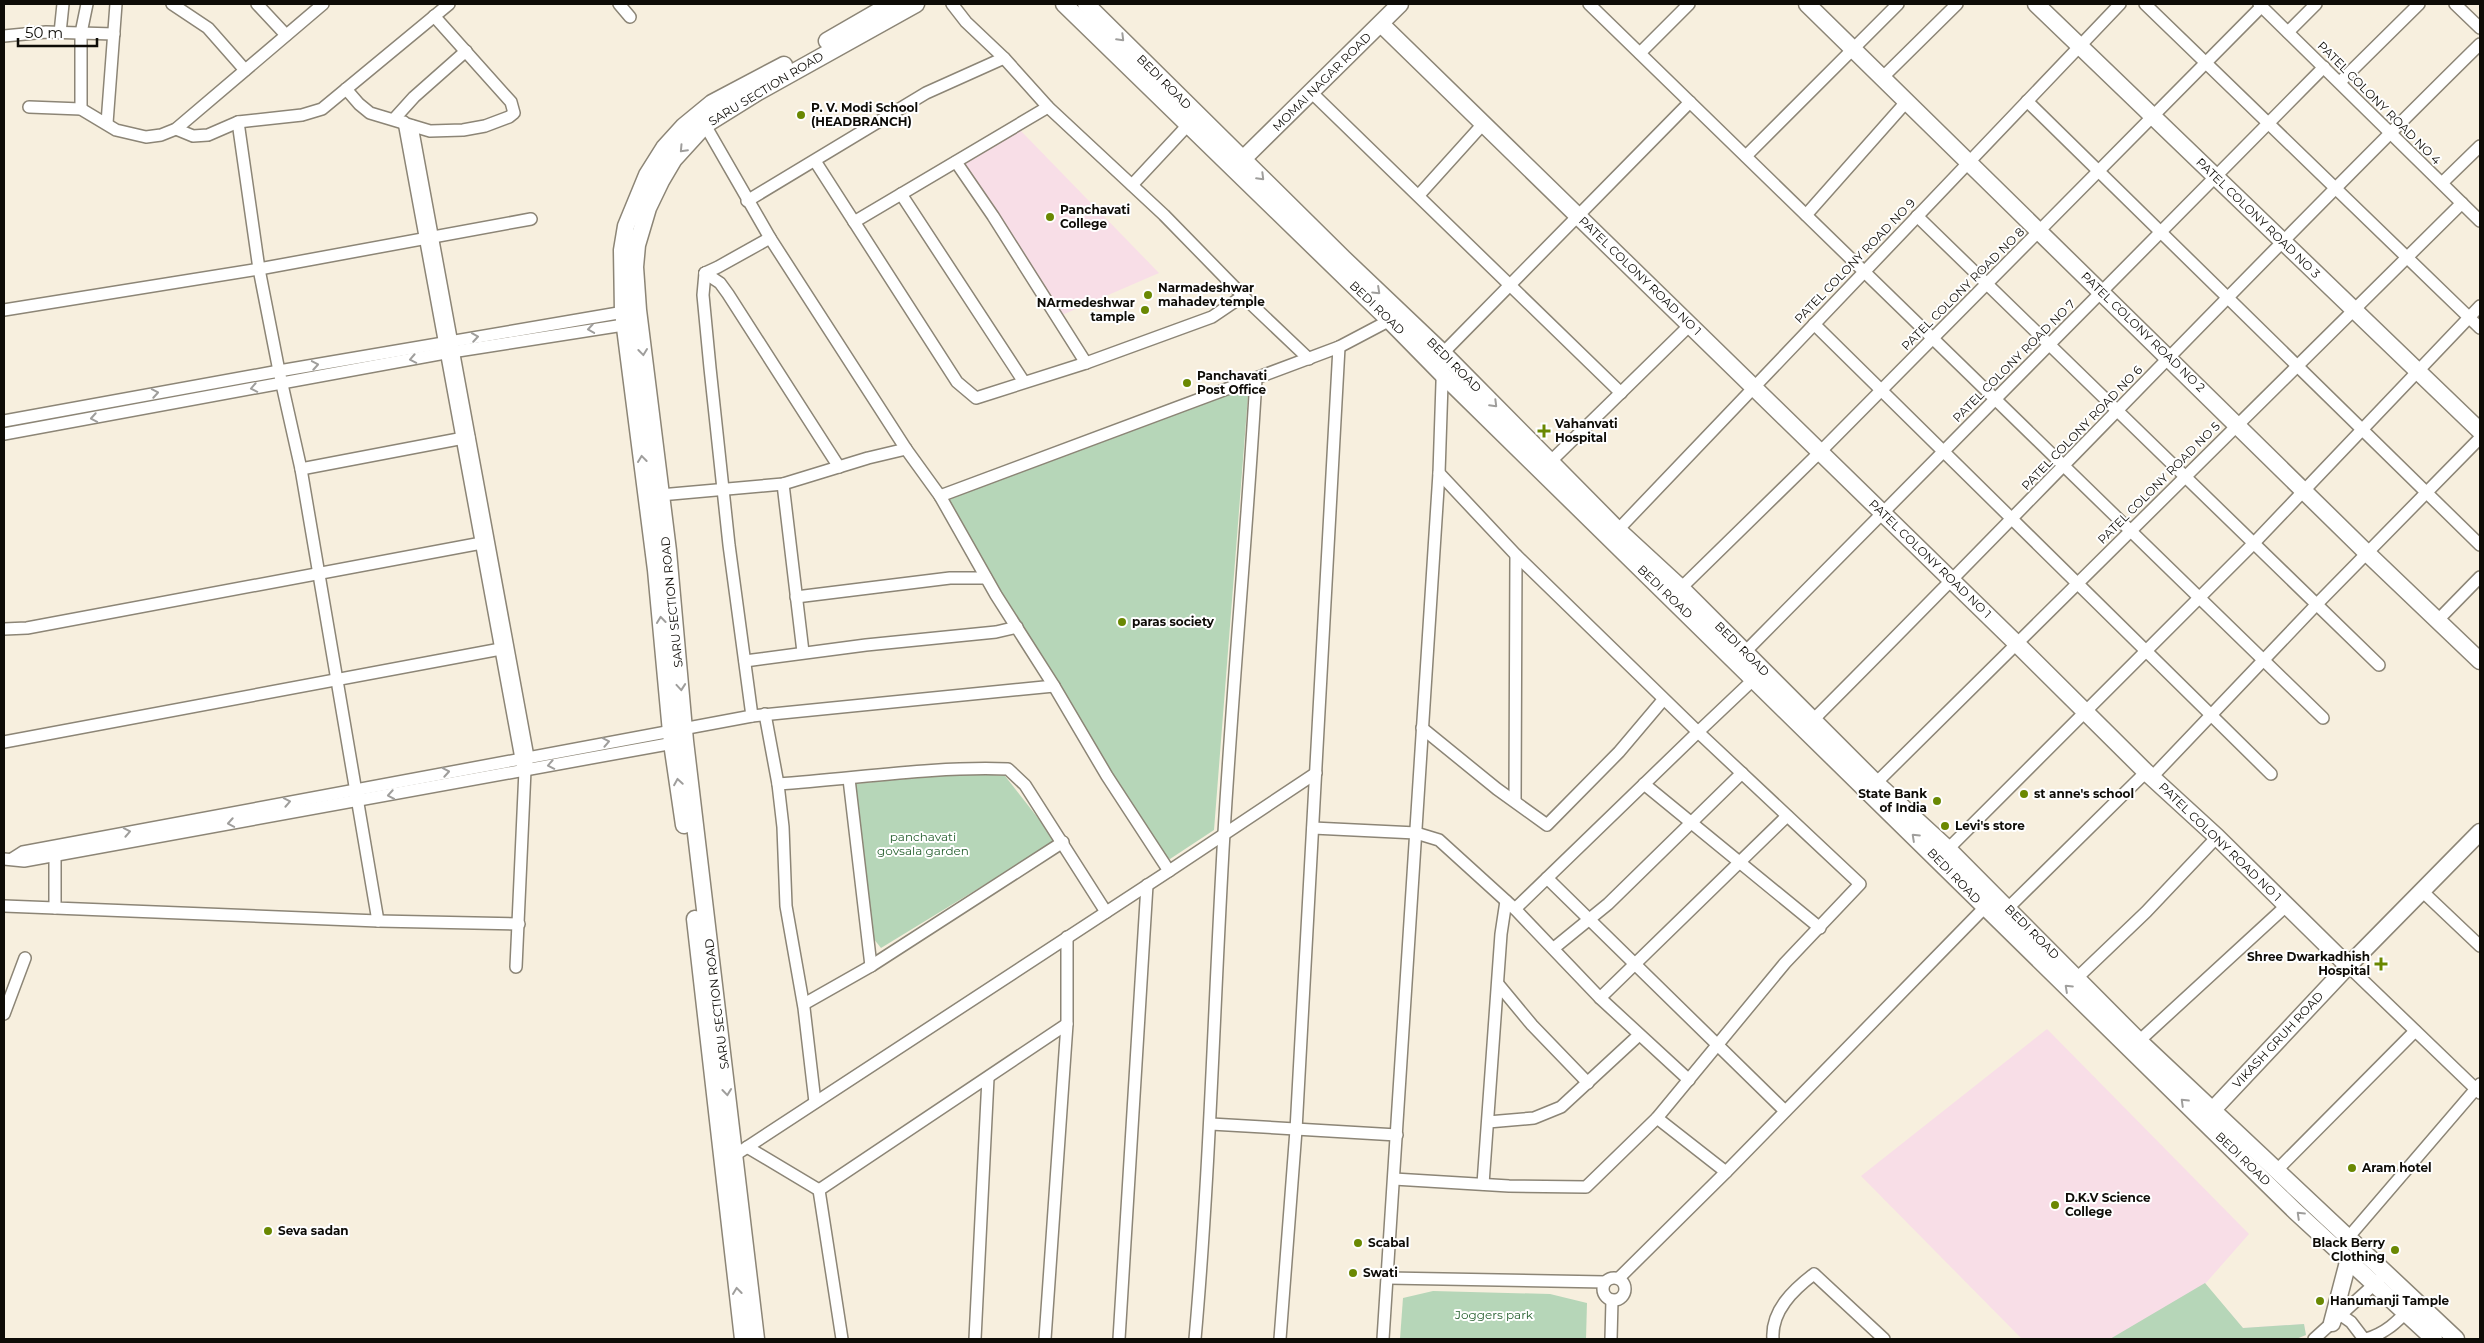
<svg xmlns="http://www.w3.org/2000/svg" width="2484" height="1343" font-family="Montserrat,sans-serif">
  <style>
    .education { fill: #f8dee7 }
    .green { fill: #b6d6b8 }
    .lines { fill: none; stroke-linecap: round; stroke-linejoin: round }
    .street-casing { stroke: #8c8576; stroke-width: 14 }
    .secondary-casing { stroke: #8c8576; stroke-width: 19 }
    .street { stroke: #fff; stroke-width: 11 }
    .secondary { stroke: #fff; stroke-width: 16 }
    .oneway { stroke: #9f9e9c }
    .poi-dot { fill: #6a8802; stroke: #fff; stroke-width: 2 }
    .labels { text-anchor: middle; stroke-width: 4; stroke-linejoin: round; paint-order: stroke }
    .street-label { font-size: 12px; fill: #0e0c07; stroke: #fff }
    .poi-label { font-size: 12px; font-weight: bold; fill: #0e0c07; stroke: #fff; text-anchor: start }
    .park-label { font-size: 12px; fill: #235e2c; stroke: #fff }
  </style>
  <rect width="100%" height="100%" fill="#f7efde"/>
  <g class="education">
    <path d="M1020,130L1159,273L1062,315L958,161Z"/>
    <path d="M2047,1029L2249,1234L2205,1284L2243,1328L2304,1324L2306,1335L2296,1339H2022L1861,1176Z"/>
  </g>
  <g class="green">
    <path d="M1249,383L1214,830L1170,859L1162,855L1013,620L976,572L945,498Z"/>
    <path d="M967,773L1005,776L1056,841L881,948L869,933L854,784Z"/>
    <path d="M2205,1283L2243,1328L2304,1324L2306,1335L2296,1339H2110Z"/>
    <path d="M1433,1291L1550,1294L1587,1303L1586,1339H1400L1403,1298Z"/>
  </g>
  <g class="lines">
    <defs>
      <g id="street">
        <path d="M172,4L208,28L245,70"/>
        <path d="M257,4L286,35"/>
        <path d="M619,4L630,17"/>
        <path d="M952,4L966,22L1004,58L1048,107L1164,215L1250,303L1309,359"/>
        <path d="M1589,4L2323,718"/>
        <path d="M2145,4L2480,328"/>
        <path d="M2259,4L2480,221"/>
        <path d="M2455,4L2480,28"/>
        <path d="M2288,32L2316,4"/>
        <path d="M60,33L63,4"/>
        <path d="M4,36L46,32L114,34"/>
        <path d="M1640,53L1689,4"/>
        <path d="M1883,77L1957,4"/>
        <path d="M2340,82L2419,4"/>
        <path d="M346,89L359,104L370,113L430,131L463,130L485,126L509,117L514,113L511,102L434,16"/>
        <path d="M1311,92L1621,393"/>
        <path d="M2027,101L2480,545"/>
        <path d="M29,107L81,109L116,130L146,137L161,135L176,129L323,4"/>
        <path d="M81,109V33L87,4"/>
        <path d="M395,118L414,97L466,51"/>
        <path d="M238,122L259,269L279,371L301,469L378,921"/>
        <path d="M404,122L522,764"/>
        <path d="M107,123L116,4"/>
        <path d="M705,125L770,238L906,449L940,496L996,595L1054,686L1107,776L1169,871"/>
        <path d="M412,126L528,757L525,770L516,967"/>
        <path d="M176,129L193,136L208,135L238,122L302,115L322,109L449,4"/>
        <path d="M1746,156L1898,4"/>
        <path d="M815,161L957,382L976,398L1086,363L1212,317L1243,296"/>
        <path d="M956,162L993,216L1086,363"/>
        <path d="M2442,183L2480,146"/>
        <path d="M1132,185L1187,126"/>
        <path d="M901,194L1024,382"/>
        <path d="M1419,195L1483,124"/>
        <path d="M747,201L926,93L1004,58"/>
        <path d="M1806,215L1907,101"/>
        <path d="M1917,216L2379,665"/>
        <path d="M854,222L1048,107"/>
        <path d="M705,273L703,295L710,368L729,545L752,716"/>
        <path d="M705,273L720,283L728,294L839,467"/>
        <path d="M705,273L718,267L770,238"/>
        <path d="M4,310L259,269L531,219"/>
        <path d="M1814,324L2271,774"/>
        <path d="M4,421L279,371L630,311"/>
        <path d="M4,434L445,353L630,324"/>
        <path d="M1551,461L1690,325"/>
        <path d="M301,469L469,437"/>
        <path d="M1439,473L1516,555L1698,732L1515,909"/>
        <path d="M783,484L803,652"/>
        <path d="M660,495L783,484L868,458L906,449"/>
        <path d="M940,496L1339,347L1394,318"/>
        <path d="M1613,535L2120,4"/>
        <path d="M1681,588L1820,452L2262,6"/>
        <path d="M796,597L950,578H986"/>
        <path d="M2438,620L2480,577"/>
        <path d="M4,629L27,628L487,542"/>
        <path d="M1745,652L2324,67"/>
        <path d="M745,661L866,645L996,632L1017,627"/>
        <path d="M765,714L778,784L783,827L786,906L804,1008L815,1102"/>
        <path d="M1813,720C2037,496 2254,266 2480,44"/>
        <path d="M1422,728L1497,789L1547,825L1619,752L1663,700"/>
        <path d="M4,742L506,648"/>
        <path d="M2152,777L2316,605L2480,438"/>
        <path d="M849,779L871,966"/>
        <path d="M1876,783L2462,203"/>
        <path d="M778,784C854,779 933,766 1008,769L1025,785L1106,912"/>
        <path d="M1644,784L1820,928"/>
        <path d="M1515,800L1516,555"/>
        <path d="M1313,828L1416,833L1439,840L1515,909L1600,998L1689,1080"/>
        <path d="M1948,849L2254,543L2480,306"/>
        <path d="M55,855V908L378,921L519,924"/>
        <path d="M4,859L24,861L679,742"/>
        <path d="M12,859L23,852L752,716L1054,686"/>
        <path d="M1547,878L1785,1111"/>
        <path d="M2422,891L2480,946"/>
        <path d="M4,906L55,908"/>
        <path d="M2008,908L2146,772"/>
        <path d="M1554,948L1608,904L1742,773"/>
        <path d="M2348,966L2480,1093"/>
        <path d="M2078,977L2146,912L2217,837"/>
        <path d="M1498,984L1532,1025L1588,1083"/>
        <path d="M1600,998L1787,816"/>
        <path d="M804,1004L871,966L1063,842"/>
        <path d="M4,1014L25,958"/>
        <path d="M2139,1041L2286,906"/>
        <path d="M1657,1118L1726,1172"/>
        <path d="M1488,1122L1534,1118L1561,1107L1639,1035"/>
        <path d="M1211,1124L1397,1135"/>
        <path d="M747,1147L819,1190"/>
        <path d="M729,1159L1169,871L1316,773"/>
        <path d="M2277,1170L2415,1031"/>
        <path d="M1394,1179L1509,1186L1586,1187L1657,1118L1785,963L1860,884L1698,732L1754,679"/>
        <path d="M1483,1184L1501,934L1506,901"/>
        <path d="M2347,1239L2480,1084"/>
        <circle cx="1614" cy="1289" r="11"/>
        <path d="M1388,1278L1605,1282"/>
        <path d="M1619,1278L1726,1172L1990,902"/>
        <path d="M2341,1315L2351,1322L2364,1339"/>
        <path d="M842,1339L819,1190L1067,1024"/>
        <path d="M975,1339L988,1078"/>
        <path d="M1045,1339L1067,1024V937"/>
        <path d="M1119,1339L1147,885"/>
        <path d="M1195,1339C1210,1171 1214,1002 1224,833C1233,681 1247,531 1256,379"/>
        <path d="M1280,1339L1296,1130L1339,347"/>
        <path d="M1383,1339L1439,473L1443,353L1690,102"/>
        <path d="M1611,1339L1612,1300"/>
        <path d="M1773,1339C1771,1311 1793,1290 1814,1274L1884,1339"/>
        <path d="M2314,1339L2379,1280"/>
        <path d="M2366,1339C2386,1333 2397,1322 2410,1308"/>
      </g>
      <g id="secondary">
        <path d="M1064,4L1390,321L1443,375L2295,1211L2434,1339"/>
        <path d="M1086,4L1343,258L1443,353L1618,530L1681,588L1876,783L1948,849L2139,1041L2456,1339"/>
        <path d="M1807,4L2368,554L2480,661"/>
        <path d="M2036,4L2480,431"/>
        <path d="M1381,24L2017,644L2146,772L2217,837L2348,966"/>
        <path d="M827,41L891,4"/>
        <path d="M1243,159L1400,4"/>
        <path d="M684,825L672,743L656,570L623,312L622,250L626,226L647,175L664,148L684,126L712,103L784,65"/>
        <path d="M695,919L743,1339"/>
        <path d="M2206,1117L2348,966L2480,832"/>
        <path d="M2332,1323L2348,1262"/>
        <path d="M756,1339L685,741L668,551L638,310L635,267L637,245L648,208L661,181L674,159L705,125L758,92L916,4"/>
      </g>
    </defs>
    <use href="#street" class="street-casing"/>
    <use href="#secondary" class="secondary-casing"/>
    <use href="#street" class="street"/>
    <use href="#secondary" class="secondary"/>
  </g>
  <defs><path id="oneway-chevron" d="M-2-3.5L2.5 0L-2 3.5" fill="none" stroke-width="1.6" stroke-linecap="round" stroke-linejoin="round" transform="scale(1.25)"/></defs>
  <g class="oneway">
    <use href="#oneway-chevron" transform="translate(1121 38) rotate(45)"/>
    <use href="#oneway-chevron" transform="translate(683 149) rotate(133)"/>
    <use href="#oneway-chevron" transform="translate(1261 177) rotate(45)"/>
    <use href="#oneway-chevron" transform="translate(1377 291) rotate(43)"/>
    <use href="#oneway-chevron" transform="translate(591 329) rotate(171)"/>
    <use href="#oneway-chevron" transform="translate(475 337) rotate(-9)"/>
    <use href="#oneway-chevron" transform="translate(643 352) rotate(83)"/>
    <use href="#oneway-chevron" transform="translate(413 359) rotate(169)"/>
    <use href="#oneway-chevron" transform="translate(315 365) rotate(-10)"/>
    <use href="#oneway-chevron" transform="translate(254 388) rotate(169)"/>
    <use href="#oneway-chevron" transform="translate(155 393) rotate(-10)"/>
    <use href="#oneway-chevron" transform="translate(1494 404) rotate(45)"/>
    <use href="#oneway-chevron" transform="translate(94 418) rotate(170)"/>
    <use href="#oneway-chevron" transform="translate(642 459) rotate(-97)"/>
    <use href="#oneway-chevron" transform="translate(661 620) rotate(-96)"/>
    <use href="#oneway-chevron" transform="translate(681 687) rotate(85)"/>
    <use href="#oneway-chevron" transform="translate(606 742) rotate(-11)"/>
    <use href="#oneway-chevron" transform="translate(551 765) rotate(169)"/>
    <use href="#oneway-chevron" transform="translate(446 772) rotate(-10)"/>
    <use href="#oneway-chevron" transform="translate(678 782) rotate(-99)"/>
    <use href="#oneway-chevron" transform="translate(391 795) rotate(170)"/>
    <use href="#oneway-chevron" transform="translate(287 802) rotate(-11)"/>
    <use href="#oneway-chevron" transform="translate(231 823) rotate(170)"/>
    <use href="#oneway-chevron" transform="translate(127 832) rotate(-11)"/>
    <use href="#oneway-chevron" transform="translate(1915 837) rotate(-137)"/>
    <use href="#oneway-chevron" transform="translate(2068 988) rotate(-137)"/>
    <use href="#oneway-chevron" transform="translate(727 1092) rotate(84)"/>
    <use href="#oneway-chevron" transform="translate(2184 1102) rotate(-136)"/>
    <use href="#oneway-chevron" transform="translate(2300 1215) rotate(-136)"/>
    <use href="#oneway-chevron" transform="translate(737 1291) rotate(-97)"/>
  </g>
  <g class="poi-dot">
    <circle cx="801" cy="115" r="5"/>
    <circle cx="1050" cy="217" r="5"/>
    <circle cx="1148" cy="295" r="5"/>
    <circle cx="1145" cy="310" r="5"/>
    <circle cx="1187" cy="383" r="5"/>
    <path d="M1541.5 423.5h5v5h5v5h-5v5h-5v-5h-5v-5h5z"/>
    <circle cx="1122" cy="622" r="5"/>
    <circle cx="2024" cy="794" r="5"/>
    <circle cx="1937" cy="801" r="5"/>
    <circle cx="1945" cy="826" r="5"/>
    <path d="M2378.5 956.5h5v5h5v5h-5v5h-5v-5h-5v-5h5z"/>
    <circle cx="2352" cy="1168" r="5"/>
    <circle cx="2055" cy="1205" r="5"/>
    <circle cx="268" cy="1231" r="5"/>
    <circle cx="1358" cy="1243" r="5"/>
    <circle cx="2395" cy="1250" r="5"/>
    <circle cx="1353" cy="1273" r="5"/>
    <circle cx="2320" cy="1301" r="5"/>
  </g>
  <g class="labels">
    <g class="street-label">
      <text transform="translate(1164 82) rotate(45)" y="4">BEDI ROAD</text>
      <text transform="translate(1322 82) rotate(-45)" y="4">MOMAI NAGAR ROAD</text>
      <text transform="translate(766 89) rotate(-31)" y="4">SARU SECTION ROAD</text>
      <text transform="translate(2379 103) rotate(45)" y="4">PATEL COLONY ROAD NO 4</text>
      <text transform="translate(2258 218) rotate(44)" y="4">PATEL COLONY ROAD NO 3</text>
      <text transform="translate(1855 261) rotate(-46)" y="4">PATEL COLONY ROAD NO 9</text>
      <text transform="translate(1640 276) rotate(44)" y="4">PATEL COLONY ROAD NO 1</text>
      <text transform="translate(1963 289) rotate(-45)" y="4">PATEL COLONY ROAD NO 8</text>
      <text transform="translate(1377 308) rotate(44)" y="4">BEDI ROAD</text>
      <text transform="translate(2143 332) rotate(44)" y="4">PATEL COLONY ROAD NO 2</text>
      <text transform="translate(2014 361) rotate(-45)" y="4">PATEL COLONY ROAD NO 7</text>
      <text transform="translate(1454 365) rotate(45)" y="4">BEDI ROAD</text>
      <text transform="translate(2082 428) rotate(-46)" y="4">PATEL COLONY ROAD NO 6</text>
      <text transform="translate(2159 483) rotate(-45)" y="4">PATEL COLONY ROAD NO 5</text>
      <text transform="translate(1930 559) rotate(44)" y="4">PATEL COLONY ROAD NO 1</text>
      <text transform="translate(1665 592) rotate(44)" y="4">BEDI ROAD</text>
      <text transform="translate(672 602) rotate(-96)" y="4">SARU SECTION ROAD</text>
      <text transform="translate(1742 649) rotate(45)" y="4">BEDI ROAD</text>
      <text transform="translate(2220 842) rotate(44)" y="4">PATEL COLONY ROAD NO 1</text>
      <text transform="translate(1954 876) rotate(46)" y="4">BEDI ROAD</text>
      <text transform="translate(2032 932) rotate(45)" y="4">BEDI ROAD</text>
      <text transform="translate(717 1004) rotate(-97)" y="4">SARU SECTION ROAD</text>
      <text transform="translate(2278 1040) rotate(-47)" y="4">VIKASH GRUH ROAD</text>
      <text transform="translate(2243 1159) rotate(44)" y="4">BEDI ROAD</text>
    </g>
    <g class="poi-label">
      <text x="811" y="112">P. V. Modi School<tspan x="811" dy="14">(HEADBRANCH)</tspan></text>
      <text x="1060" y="214">Panchavati<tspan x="1060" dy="14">College</tspan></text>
      <text x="1158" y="292">Narmadeshwar<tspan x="1158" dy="14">mahadev temple</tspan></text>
      <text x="1135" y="307" text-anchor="end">NArmedeshwar<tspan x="1135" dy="14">tample</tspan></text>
      <text x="1197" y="380">Panchavati<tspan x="1197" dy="14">Post Office</tspan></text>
      <text x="1555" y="428">Vahanvati<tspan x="1555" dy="14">Hospital</tspan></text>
      <text x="1132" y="626">paras society</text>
      <text x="1927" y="798" text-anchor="end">State Bank<tspan x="1927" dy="14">of India</tspan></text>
      <text x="2034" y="798">st anne's school</text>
      <text x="1955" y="830">Levi's store</text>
      <text x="2370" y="961" text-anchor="end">Shree Dwarkadhish<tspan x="2370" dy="14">Hospital</tspan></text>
      <text x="2362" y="1172">Aram hotel</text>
      <text x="2065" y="1202">D.K.V Science<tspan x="2065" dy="14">College</tspan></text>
      <text x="278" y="1235">Seva sadan</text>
      <text x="1368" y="1247">Scabal</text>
      <text x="2385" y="1247" text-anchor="end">Black Berry<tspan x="2385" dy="14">Clothing</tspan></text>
      <text x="1363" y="1277">Swati</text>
      <text x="2330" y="1305">Hanumanji Tample</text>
    </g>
    <g class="park-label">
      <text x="923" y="841">panchavati<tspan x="923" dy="14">govsala garden</tspan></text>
      <text x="1494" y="1319">Joggers park</text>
    </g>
  </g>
  <rect width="2484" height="1343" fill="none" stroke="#0e0c07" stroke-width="10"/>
  <path d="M18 38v8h79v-8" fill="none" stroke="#0e0c07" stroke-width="2.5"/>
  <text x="25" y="38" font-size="15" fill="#0e0c07" stroke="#ffffff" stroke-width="4" paint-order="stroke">50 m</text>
</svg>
